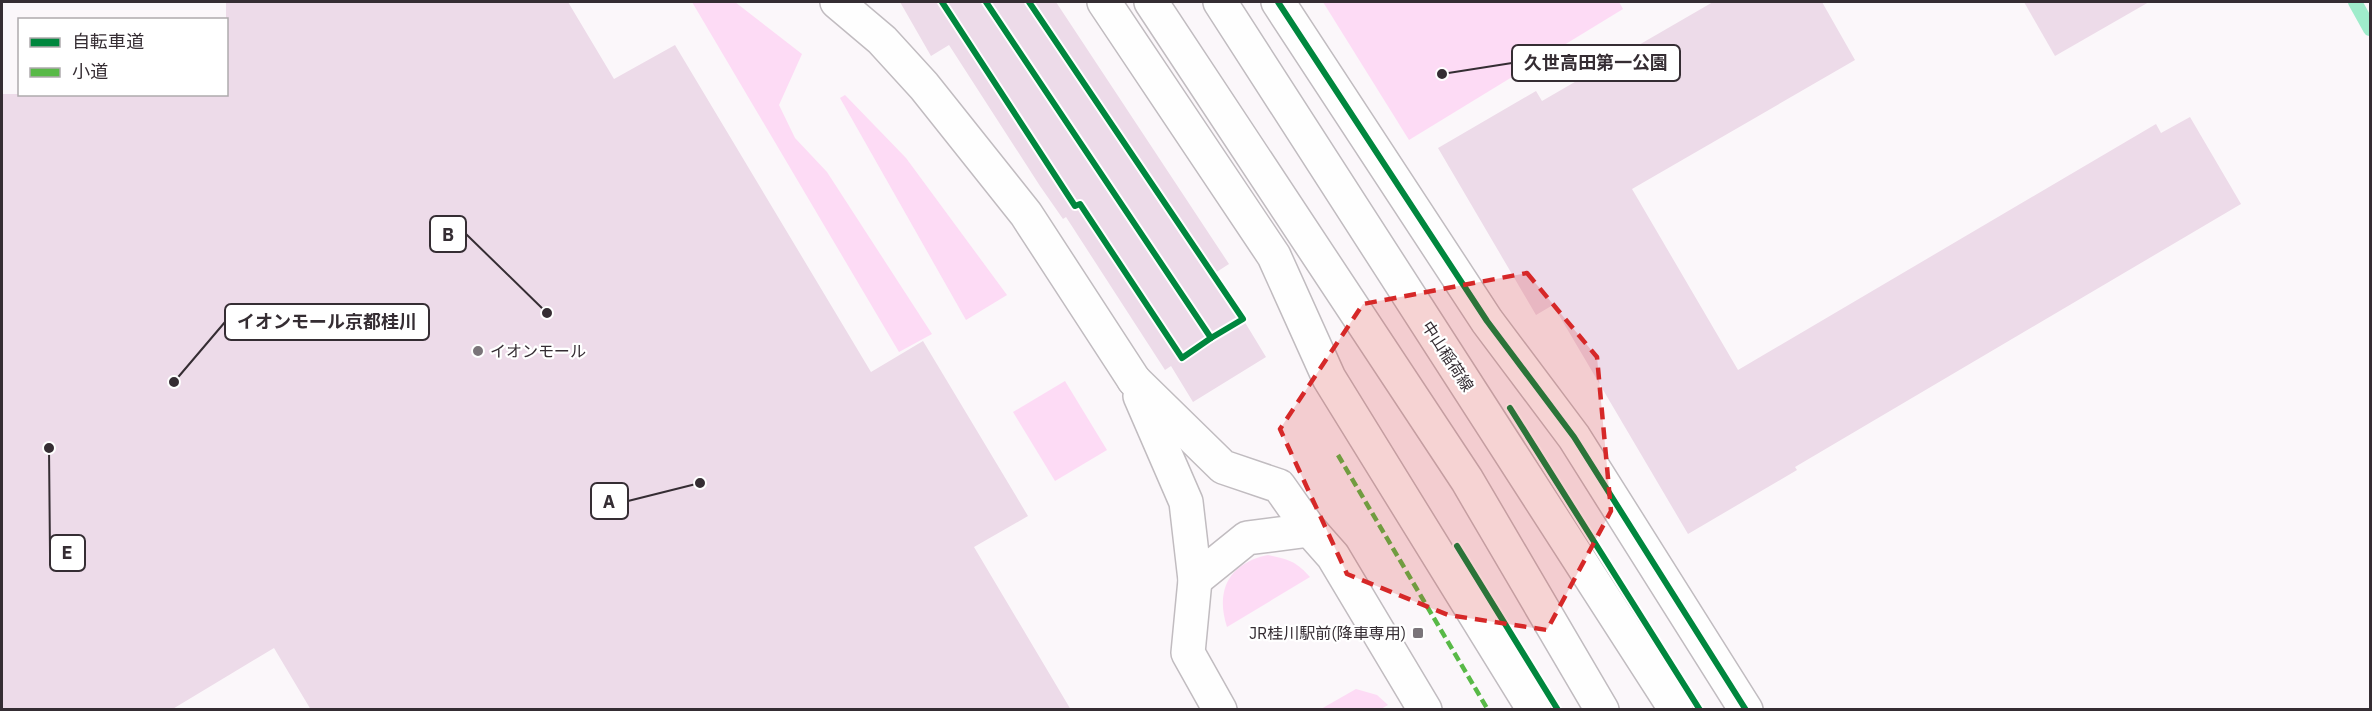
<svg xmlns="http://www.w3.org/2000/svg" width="2372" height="711" font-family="'IBM Plex Sans','Noto Sans JP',sans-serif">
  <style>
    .green { fill: #fddbf5 }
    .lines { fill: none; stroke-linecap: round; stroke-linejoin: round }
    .stream { stroke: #9feccb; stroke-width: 14 }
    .building { fill: #eddbe9 }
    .minor-casing { stroke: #c1bcc0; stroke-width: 36 }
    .tertiary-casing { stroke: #c1bcc0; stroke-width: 36 }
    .secondary-casing { stroke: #c1bcc0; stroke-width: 36 }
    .minor { stroke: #fefefe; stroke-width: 33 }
    .tertiary { stroke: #fefefe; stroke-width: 33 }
    .secondary { stroke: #fefefe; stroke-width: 33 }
    .quiet { stroke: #58b947; stroke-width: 4.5; stroke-dasharray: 9 4.5; stroke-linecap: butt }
    .cycleway-casing { stroke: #fff; stroke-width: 10 }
    .cycleway { stroke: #00873e; stroke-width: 6 }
    .marked { fill: #d62828; fill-opacity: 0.2; stroke: #d62828; stroke-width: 4.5; stroke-dasharray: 12 8; stroke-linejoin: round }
    .poi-dot { fill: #7a7479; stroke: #fff; stroke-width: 2 }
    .labels { text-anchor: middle; stroke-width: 4.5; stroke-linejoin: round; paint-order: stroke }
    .poi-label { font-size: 16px; fill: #352d33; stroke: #fff; text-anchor: start }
    .street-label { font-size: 16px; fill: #352d33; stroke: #fff }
    .leader { fill: none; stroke: #352d33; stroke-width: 2 }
    .callout-dot { fill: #352d33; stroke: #fff; stroke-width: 2 }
    .callout { fill: #fff; stroke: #352d33; stroke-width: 2 }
    .callout-label { font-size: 18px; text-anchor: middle; font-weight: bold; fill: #352d33 }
  </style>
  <rect width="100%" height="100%" fill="#fbf7fa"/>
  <g class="green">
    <path d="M692,2H735L802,54L779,105L795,138L827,172L932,334L899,352Z"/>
    <path d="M1323,2H1619L1623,9L1409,140Z"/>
    <path d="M845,95L906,158L1007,295L966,320L840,98Z"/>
    <path d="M1065,381L1107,450L1055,481L1013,412Z"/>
    <path d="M1268,555C1289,559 1297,562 1310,577L1227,627C1215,590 1229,563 1268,555Z"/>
    <path d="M1356,689L1377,695L1388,705L1381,709H1321Z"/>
  </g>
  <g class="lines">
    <path class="stream" d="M2355,2L2370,29"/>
  </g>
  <g class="building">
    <path d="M226,2H568L614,79L675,45L871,372L923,341L1028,516L974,547L1071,710H311L274,648L171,710H2V94H226Z"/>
    <path d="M900,2H1056L1229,264L1215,273L1266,357L1193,402L1171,366L1165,370L1066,217L1063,219L1040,186L949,45L931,56Z"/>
    <path d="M1713,2H1822L1855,60L1632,189L1738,370L2156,124L2161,133L2190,117L2241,204L1795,467L1797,470L1688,534L1553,305L1536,315L1438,148L1536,91L1542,101Z"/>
    <path d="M2024,2H2149L2055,56Z"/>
  </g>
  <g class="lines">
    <defs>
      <g id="minor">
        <path d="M1104,2L1274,256L1329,378L1534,710"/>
        <path d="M1278,2L1487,321L1574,437L1746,710"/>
        <path d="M1134,380L1223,467L1279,486L1310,530L1333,556L1425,710"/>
        <path d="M1140,396L1186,502L1195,580L1188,653L1220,710"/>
        <path d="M1195,580L1247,538L1310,530"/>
      </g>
      <path id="tertiary" d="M837,2L882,40L924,86L1026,214L1134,380"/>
      <g id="secondary">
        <path d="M1151,2L1467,480L1602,710"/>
        <path d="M1220,2L1676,710"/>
      </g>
    </defs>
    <use href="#minor" class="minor-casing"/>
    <use href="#tertiary" class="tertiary-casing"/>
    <use href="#secondary" class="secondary-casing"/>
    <use href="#minor" class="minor"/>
    <use href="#tertiary" class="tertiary"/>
    <use href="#secondary" class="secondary"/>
    <path class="quiet" d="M1338,455L1488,710"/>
    <defs>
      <g id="cycleway">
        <path d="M942,2L1075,206L1080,204L1182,358L1211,338"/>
        <path d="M986,2L1211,338L1243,319L1029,2"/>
        <path d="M1278,2L1487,321L1574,437L1746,710"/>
        <path d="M1510,408L1700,710"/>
        <path d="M1457,546L1558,710"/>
      </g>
    </defs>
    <use href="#cycleway" class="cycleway-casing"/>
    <use href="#cycleway" class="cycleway"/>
  </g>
  <path class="marked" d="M1527,273L1597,357L1611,511L1547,630L1448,615L1347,574L1280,429L1363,304Z"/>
  <g class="poi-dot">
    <circle cx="478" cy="351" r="6"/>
    <rect x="1412" y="627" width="12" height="12" rx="3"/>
  </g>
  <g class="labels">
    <g class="poi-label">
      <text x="490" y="357">イオンモール</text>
      <text x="1406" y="639" text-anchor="end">JR桂川駅前(降車専用)</text>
    </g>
    <g class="street-label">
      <text transform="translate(1448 356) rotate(57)" y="6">中山稲荷線</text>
    </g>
  </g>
  <path class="leader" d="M1442 74L1512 63M547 313L466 234M174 382L225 322M700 483L628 501M49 448L50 553"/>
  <g class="callout-dot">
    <circle cx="1442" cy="74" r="6"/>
    <circle cx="547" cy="313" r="6"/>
    <circle cx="174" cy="382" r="6"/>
    <circle cx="700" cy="483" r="6"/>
    <circle cx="49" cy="448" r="6"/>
  </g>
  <g class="callout">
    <rect x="1512" y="45" width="168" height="36" rx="6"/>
    <rect x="430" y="216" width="36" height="36" rx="6"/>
    <rect x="225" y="304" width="204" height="36" rx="6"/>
    <rect x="591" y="483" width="37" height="36" rx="6"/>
    <rect x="50" y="535" width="35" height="36" rx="6"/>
  </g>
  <g class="callout-label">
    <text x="1596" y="69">久世高田第一公園</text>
    <text x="448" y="241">B</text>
    <text x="327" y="328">イオンモール京都桂川</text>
    <text x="609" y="508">A</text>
    <text x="67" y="559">E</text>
  </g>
  <rect width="2372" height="711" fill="none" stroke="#352d33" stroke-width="6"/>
  <rect x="18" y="18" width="210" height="78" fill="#ffffff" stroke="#aeabad" stroke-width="1.5"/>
  <rect x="30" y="38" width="30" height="9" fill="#00873e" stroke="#aeabad" stroke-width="1.5"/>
  <text x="72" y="48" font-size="18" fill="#352d33">自転車道</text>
  <rect x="30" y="68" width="30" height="9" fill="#58b947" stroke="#aeabad" stroke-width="1.5"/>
  <text x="72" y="78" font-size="18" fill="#352d33">小道</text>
</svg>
